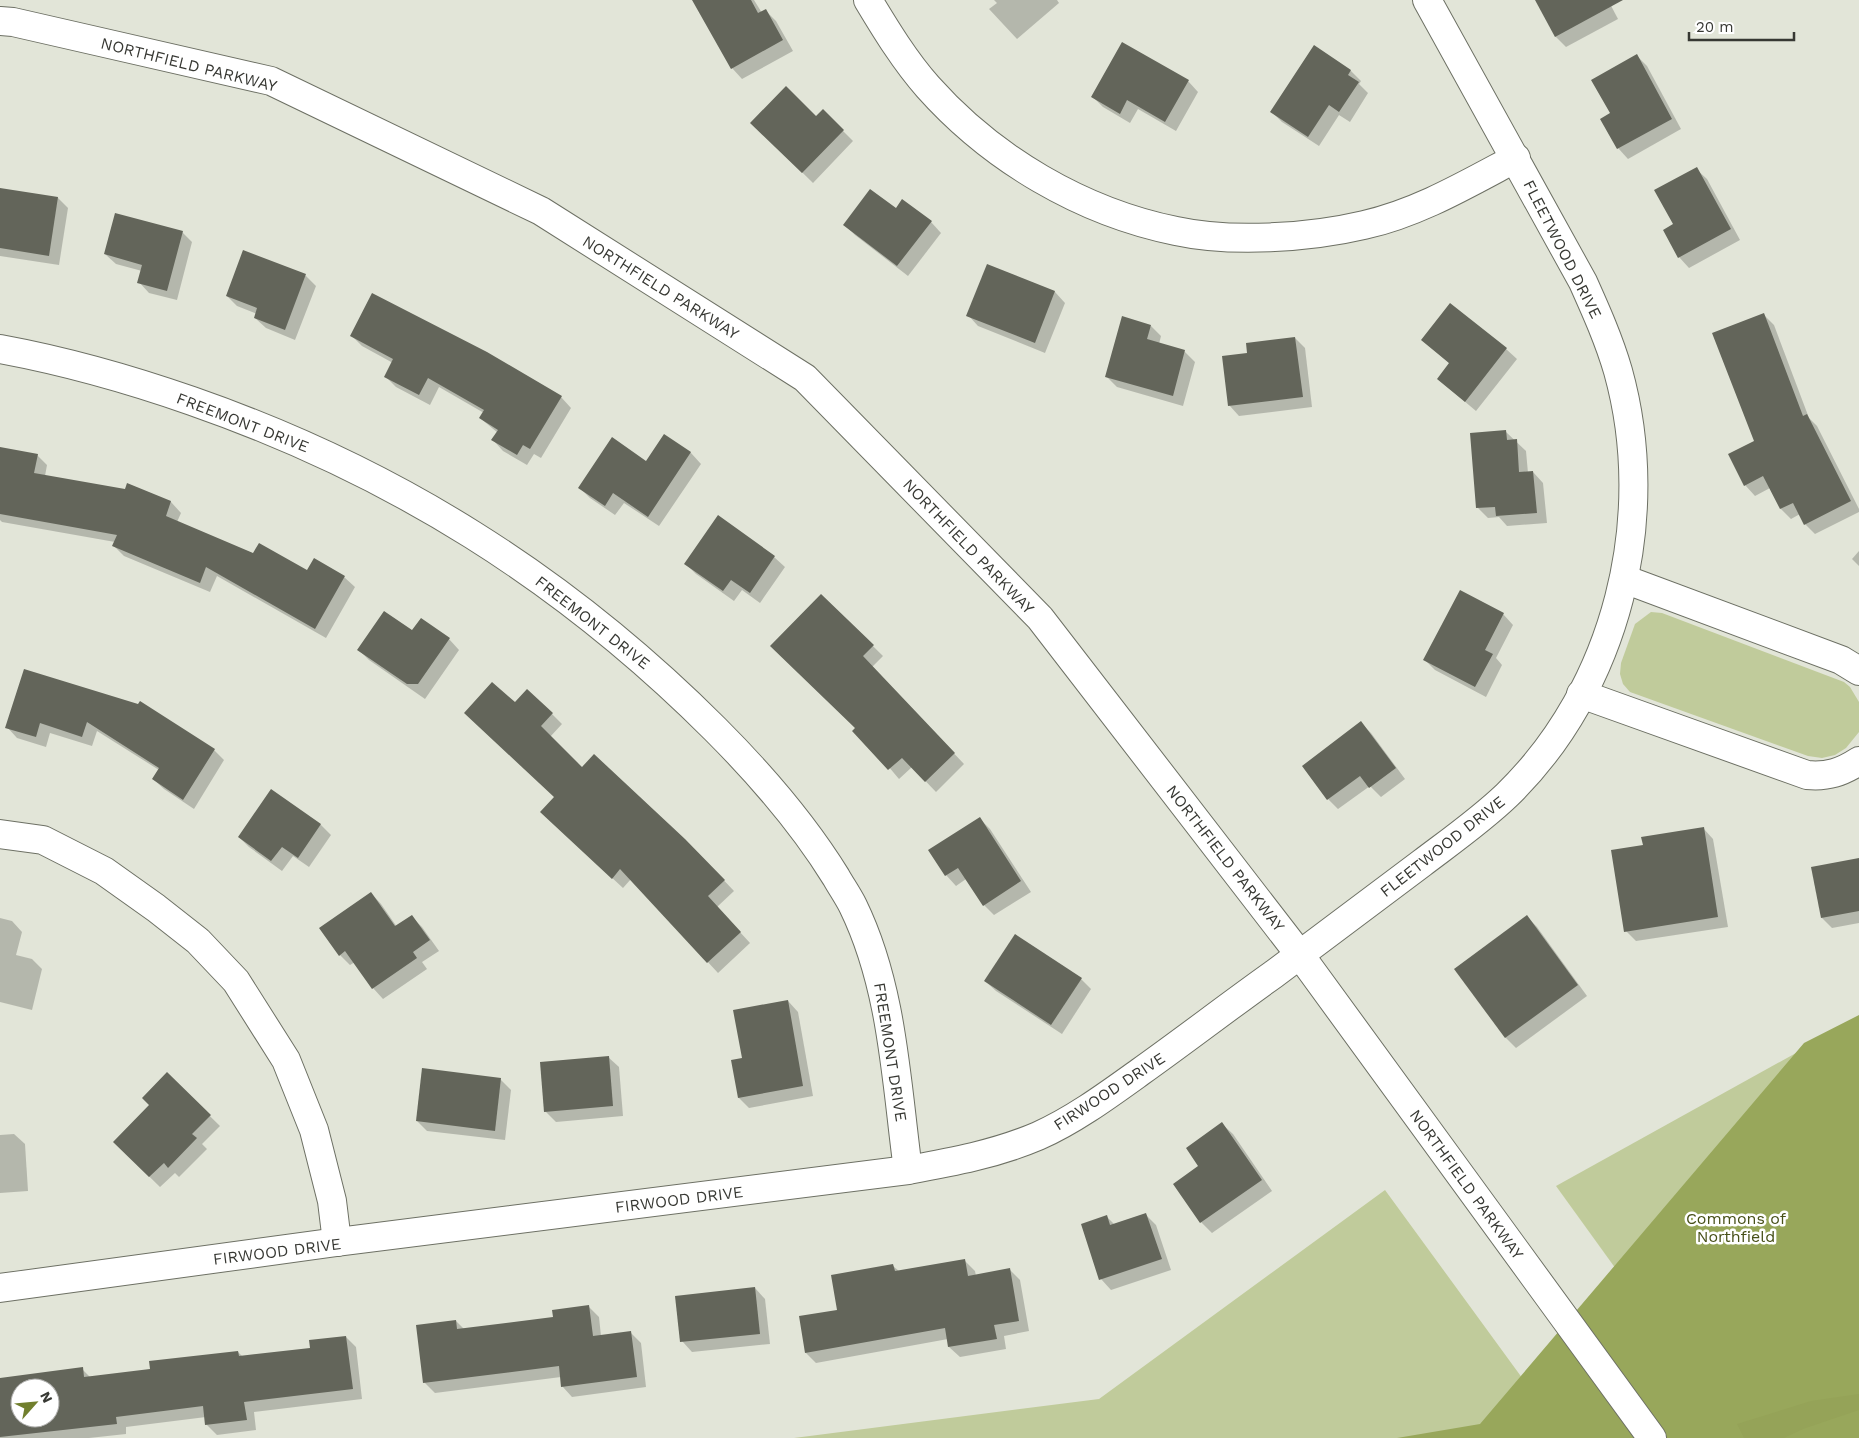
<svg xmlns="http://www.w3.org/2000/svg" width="1859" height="1438" font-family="'Work Sans',sans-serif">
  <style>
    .green { fill: #c0cb9b }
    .forest { fill: #98a75b }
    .water { fill: #95a358 }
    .shadow { fill: #0003; fill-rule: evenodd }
    .building { fill: #63655a; fill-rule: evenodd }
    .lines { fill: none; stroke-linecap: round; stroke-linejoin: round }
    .minor-casing { stroke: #6d7064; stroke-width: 30 }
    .minor { stroke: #fff; stroke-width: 28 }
    .labels { text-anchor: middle; stroke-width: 5; stroke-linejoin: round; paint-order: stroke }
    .street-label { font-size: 16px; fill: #373833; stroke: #fff }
    .park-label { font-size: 16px; fill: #475018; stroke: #fff }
  </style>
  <rect width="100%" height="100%" fill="#e2e5d8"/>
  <g class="green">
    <path d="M1651,612L1662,613L1844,682L1850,687L1859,702V732L1846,748L1835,755L1822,758L1808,756L1630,692L1623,684L1620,674L1621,663L1635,624Z"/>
    <path d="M1859,1018V1438H1738L1556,1186Z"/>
    <path d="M1385,1190L1566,1438H794L1099,1399Z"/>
  </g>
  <path class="forest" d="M1859,1015V1438H1397L1480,1424L1804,1043Z"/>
  <path class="water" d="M1859,1394V1410L1803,1429L1784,1438H1744L1737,1424L1811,1401Z"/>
  <g class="shadow">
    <path d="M702,0H754L762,13L766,11L776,21L793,51L742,79L732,68L696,3Z"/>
    <path d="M994,0H1057L1059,3L1017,39L989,9L997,3Z"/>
    <path d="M1542,0H1608L1618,19L1566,47L1556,37L1537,2Z"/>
    <path d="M1314,47L1351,71L1361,81L1359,84L1368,93L1350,122L1339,115L1319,146L1282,122L1272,112Z"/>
    <path d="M1637,56L1647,66L1681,129L1628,159L1618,148L1611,114Z"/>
    <path d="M1188,81L1198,92L1176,131L1138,109L1130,123L1103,107L1093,97Z"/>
    <path d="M823,111L853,141L813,183L752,123L817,118Z"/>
    <path d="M1696,169L1707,179L1740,240L1689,268L1679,257L1665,231L1675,225Z"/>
    <path d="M0,189L58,198L68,208L59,265L0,256Z"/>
    <path d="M896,210L931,222L941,233L908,276L855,235L845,225Z"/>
    <path d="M182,232L192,242L177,300L149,293L139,282L142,271L116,264L105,254Z"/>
    <path d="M244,252L306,276L316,286L295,340L266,328L255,318L257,314L237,306L227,296Z"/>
    <path d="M988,266L1055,292L1065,303L1045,353L978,326L968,315Z"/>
    <path d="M1764,315L1774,325L1809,418L1817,426L1859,509V512L1815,534L1805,524L1800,514L1791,519L1781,509L1770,488L1755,496L1745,485L1756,442Z"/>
    <path d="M1151,326L1161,336L1159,344L1184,351L1195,362L1183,406L1117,387L1107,377Z"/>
    <path d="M352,336L561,397L571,408L541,458L534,454L527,465L503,451L493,440L498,433L480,418L484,413L439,387L430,405L396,387L386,377L393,363L362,346Z"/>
    <path d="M1295,338L1305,348L1312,407L1239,416L1229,405L1248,354Z"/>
    <path d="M1423,340L1506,349L1517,359L1476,411L1438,379L1450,364Z"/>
    <path d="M1506,432L1526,451L1528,473L1533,472L1543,483L1547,523L1507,526L1499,517L1488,518L1478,508Z"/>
    <path d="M664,436L691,453L701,464L659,526L624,503L615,515L590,498L579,487L646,463Z"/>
    <path d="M0,449L37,455L47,465L45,476L125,490L128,484L171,502L181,513L177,522L254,554L308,571L344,577L355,587L326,638L217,576L210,592L124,556L114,546L115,542L2,522L0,520Z"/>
    <path d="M718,517L774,557L785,567L760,603L742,590L734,601L696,574L686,564Z"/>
    <path d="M1859,551V566L1852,559Z"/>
    <path d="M821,595L883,656L872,667L964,764L936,792L912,767L899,779L856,728Z"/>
    <path d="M1503,614L1513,625L1496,658L1502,665L1486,697L1435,670L1425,660Z"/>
    <path d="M421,620L449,639L459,650L425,699L369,660L359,650L413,632Z"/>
    <path d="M25,670L214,750L224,760L194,809L164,789L153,779L159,770L97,731L92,746L50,733L46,747L17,738L7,727Z"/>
    <path d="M515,704L552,714L562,724L550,737L582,769L696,851L734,891L717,907L750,943L718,973L631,879L623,888L552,822L556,797Z"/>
    <path d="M1361,723L1371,733L1405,779L1381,797L1370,786L1338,809L1328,799L1303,766Z"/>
    <path d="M272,791L321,825L331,835L309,867L293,856L282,871L249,847L239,837Z"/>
    <path d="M979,818L990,829L1031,892L994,915L984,905L966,879L956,886L946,875Z"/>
    <path d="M1703,828L1713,839L1728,927L1636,941L1626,931L1644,846Z"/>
    <path d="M1859,859V923L1832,928L1822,918Z"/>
    <path d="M371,893L381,904L397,927L411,916L422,927L439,951L422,962L427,969L383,999L373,988L355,962L350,965L340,955Z"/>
    <path d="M1527,917L1537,927L1587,996L1516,1048L1506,1038L1455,969Z"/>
    <path d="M0,918L12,921L22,932L16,955L32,959L42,969L32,1010L0,1002Z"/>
    <path d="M1081,979L1091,989L1062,1034L996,991L985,981Z"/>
    <path d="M788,1001L798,1012L813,1096L749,1108L739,1098L743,1060Z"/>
    <path d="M608,1057L619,1067L623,1116L556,1122L545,1111Z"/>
    <path d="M167,1074L220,1126L202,1144L207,1149L179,1177L175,1173L160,1187L114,1142L151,1105Z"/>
    <path d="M500,1079L511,1090L505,1140L427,1131L417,1121Z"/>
    <path d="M1222,1124L1233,1134L1272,1191L1212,1233L1201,1222L1175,1184L1200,1166Z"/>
    <path d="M14,1134L25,1144L28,1191L0,1193V1135Z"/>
    <path d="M1146,1215L1156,1225L1171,1270L1111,1290L1101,1279L1107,1217L1115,1225Z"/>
    <path d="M964,1260L975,1271L976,1276L1010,1270L1020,1280L1029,1331L1004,1336L1006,1349L960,1357L949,1347L948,1339L816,1363L806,1353L800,1317L838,1311L893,1266L899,1271Z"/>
    <path d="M755,1288L765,1299L770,1344L692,1352L682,1341Z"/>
    <path d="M588,1306L599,1317L601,1336L630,1332L641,1343L646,1387L572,1397L562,1386L561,1377L435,1393L424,1382L456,1321L464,1329L554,1318Z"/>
    <path d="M346,1337L356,1347L362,1399L254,1412L256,1430L217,1435L206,1424V1417L126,1427V1434L89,1438H0V1388L82,1369L91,1378L151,1370L238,1352L243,1357L311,1349ZM20,1388H50V1418H20Z"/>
  </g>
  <g class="building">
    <path d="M692,0H751L758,13L766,9L783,40L731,69Z"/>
    <path d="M1535,0H1623L1555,37Z"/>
    <path d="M1122,42L1189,80L1165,122L1127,100L1120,114L1091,97Z"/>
    <path d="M1314,45L1351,70L1348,75L1359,82L1339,112L1329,105L1308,137L1270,112Z"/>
    <path d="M1637,54L1672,119L1617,149L1600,119L1610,113L1591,80Z"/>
    <path d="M786,86L816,116L823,109L844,130L802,173L750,123Z"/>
    <path d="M1697,167L1731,229L1678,258L1663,230L1673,224L1654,190Z"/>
    <path d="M0,188L58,197L49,256L0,248Z"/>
    <path d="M870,189L896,208L902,199L932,221L897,266L843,225Z"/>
    <path d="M115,213L183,231L167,291L137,283L142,265L104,254Z"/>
    <path d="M243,250L306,274L285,330L254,318L257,308L226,296Z"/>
    <path d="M987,264L1055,291L1035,343L966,316Z"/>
    <path d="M372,293L487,352L562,396L530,449L523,445L517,455L491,440L498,430L479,418L484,410L428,378L419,395L384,377L393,359L350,336Z"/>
    <path d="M1450,303L1507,348L1465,402L1437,379L1449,363L1421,340Z"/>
    <path d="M1764,313L1803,416L1807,414L1851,501L1804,525L1793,503L1780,509L1763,476L1744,486L1728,454L1754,441L1712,333Z"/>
    <path d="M1122,316L1151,325L1147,339L1185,350L1173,396L1105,377Z"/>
    <path d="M1295,337L1303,397L1228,406L1222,356L1247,353L1246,343Z"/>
    <path d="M1506,430L1507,440L1517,439L1519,472L1533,471L1537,513L1496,516L1495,507L1476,508L1470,433Z"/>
    <path d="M664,434L691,452L648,517L613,493L605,506L578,488L612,437L646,461Z"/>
    <path d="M0,447L38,454L34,473L125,489L127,483L171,501L166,516L253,553L259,543L307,570L314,558L345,576L315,629L206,567L200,583L112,546L117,535L0,514Z"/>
    <path d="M718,515L775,556L750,593L731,580L723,591L684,564Z"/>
    <path d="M1460,590L1504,613L1485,650L1493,654L1475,687L1423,660Z"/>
    <path d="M821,594L874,645L863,656L955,753L925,782L902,758L888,770L852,731L855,728L770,646Z"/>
    <path d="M384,611L412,630L421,618L450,638L418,684H407L357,650Z"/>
    <path d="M24,669L138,704L140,701L215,749L183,800L152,779L159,768L87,722L82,737L40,723L36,737L5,728Z"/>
    <path d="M492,682L515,702L527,689L553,713L541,726L582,767L594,754L685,839L725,880L708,896L741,932L707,963L620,869L612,879L540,812L554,797L464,713Z"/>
    <path d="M1361,721L1396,768L1369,788L1360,776L1327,800L1302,766Z"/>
    <path d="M271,789L321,824L298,858L282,847L271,861L238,837Z"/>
    <path d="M980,817L1021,881L983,906L958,868L945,876L928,850Z"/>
    <path d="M1704,827L1718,917L1624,932L1611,850L1643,845L1641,837Z"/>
    <path d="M1859,858V911L1821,918L1811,867Z"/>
    <path d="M371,892L395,926L412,915L430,940L413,952L417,958L372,989L345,951L339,956L319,928Z"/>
    <path d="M1527,915L1578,985L1505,1038L1454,969Z"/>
    <path d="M1015,934L1082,978L1051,1025L984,981Z"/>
    <path d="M788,1000L803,1086L738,1098L731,1060L742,1058L733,1010Z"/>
    <path d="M609,1056L613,1106L544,1112L540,1062Z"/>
    <path d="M422,1068L501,1078L495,1131L416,1121Z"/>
    <path d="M167,1072L211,1115L192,1134L197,1138L168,1168L164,1163L149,1177L113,1142L149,1105L142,1098Z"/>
    <path d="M1222,1122L1262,1180L1200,1223L1173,1184L1198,1166L1186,1148Z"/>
    <path d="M1146,1213L1162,1259L1099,1280L1081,1224L1107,1215L1110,1225Z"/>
    <path d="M965,1259L968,1276L1010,1268L1019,1321L994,1325L997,1339L948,1347L945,1328L805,1353L799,1316L837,1310L831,1275L893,1264L895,1271Z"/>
    <path d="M755,1287L760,1334L680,1342L675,1296Z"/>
    <path d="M589,1305L593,1336L631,1331L637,1377L561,1387L559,1366L423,1383L416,1325L456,1320L457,1329L553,1317L552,1310Z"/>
    <path d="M346,1336L353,1389L244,1402L247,1420L205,1425L203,1406L116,1417L117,1424L0,1437V1378L83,1367L84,1377L150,1369L149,1361L238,1351L239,1356L310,1348L309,1340ZM20,1388H50V1418H20Z"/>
  </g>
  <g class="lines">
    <defs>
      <g id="minor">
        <path d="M868,0C886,30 905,61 928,87C992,159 1082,212 1176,231C1231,243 1309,238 1364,225C1418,213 1467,184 1516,158"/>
        <path d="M0,21L13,22L271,81L541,211L805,378L1040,618L1300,955L1652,1438"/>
        <path d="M0,349C65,361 129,379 192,401C393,471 564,578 715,729C760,774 802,822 836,877C841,886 848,896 853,906C893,988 896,1081 908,1170"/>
        <path d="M1624,579L1841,660L1859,671"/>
        <path d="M1581,694L1807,775C1828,777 1842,772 1859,761"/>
        <path d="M0,834L43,840L104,871L156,908L198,941L236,981L286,1060L314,1130L332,1201L337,1242"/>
        <path d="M0,1288L337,1242L908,1170C952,1162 996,1154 1038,1136C1074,1120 1108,1095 1140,1072C1185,1040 1229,1006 1274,974C1323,937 1373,900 1422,863C1451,841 1481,820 1507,795C1617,688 1659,518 1618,371C1609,340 1596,311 1583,282L1427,0"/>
      </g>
    </defs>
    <use href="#minor" class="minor-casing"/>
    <use href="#minor" class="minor"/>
  </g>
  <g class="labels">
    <g class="street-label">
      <text transform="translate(189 64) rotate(14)" y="6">NORTHFIELD PARKWAY</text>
      <text transform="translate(1563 249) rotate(63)" y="6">FLEETWOOD DRIVE</text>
      <text transform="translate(661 287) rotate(32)" y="6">NORTHFIELD PARKWAY</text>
      <text transform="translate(243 422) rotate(21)" y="6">FREEMONT DRIVE</text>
      <text transform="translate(969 546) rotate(46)" y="6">NORTHFIELD PARKWAY</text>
      <text transform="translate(593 622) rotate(38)" y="6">FREEMONT DRIVE</text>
      <text transform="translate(1442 846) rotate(-38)" y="6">FLEETWOOD DRIVE</text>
      <text transform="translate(1226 858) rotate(52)" y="6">NORTHFIELD PARKWAY</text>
      <text transform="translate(891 1052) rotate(81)" y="6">FREEMONT DRIVE</text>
      <text transform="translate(1109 1091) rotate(-33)" y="6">FIRWOOD DRIVE</text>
      <text transform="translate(1467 1184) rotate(54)" y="6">NORTHFIELD PARKWAY</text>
      <text transform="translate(679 1199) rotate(-7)" y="6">FIRWOOD DRIVE</text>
      <text transform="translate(277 1251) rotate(-7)" y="6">FIRWOOD DRIVE</text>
    </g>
    <g class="park-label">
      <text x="1736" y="1224">Commons of<tspan x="1736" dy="18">Northfield</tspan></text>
    </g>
  </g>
  <g transform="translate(35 1403) rotate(63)"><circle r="24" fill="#ffffff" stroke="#afafad"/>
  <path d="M0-4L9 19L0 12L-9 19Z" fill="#717f2d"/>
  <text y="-8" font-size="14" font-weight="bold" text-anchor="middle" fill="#373833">N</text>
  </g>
  <path d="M1689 32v8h105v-8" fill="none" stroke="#373833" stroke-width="2.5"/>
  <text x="1696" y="32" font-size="15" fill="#373833" stroke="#ffffff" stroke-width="4" paint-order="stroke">20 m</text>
</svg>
